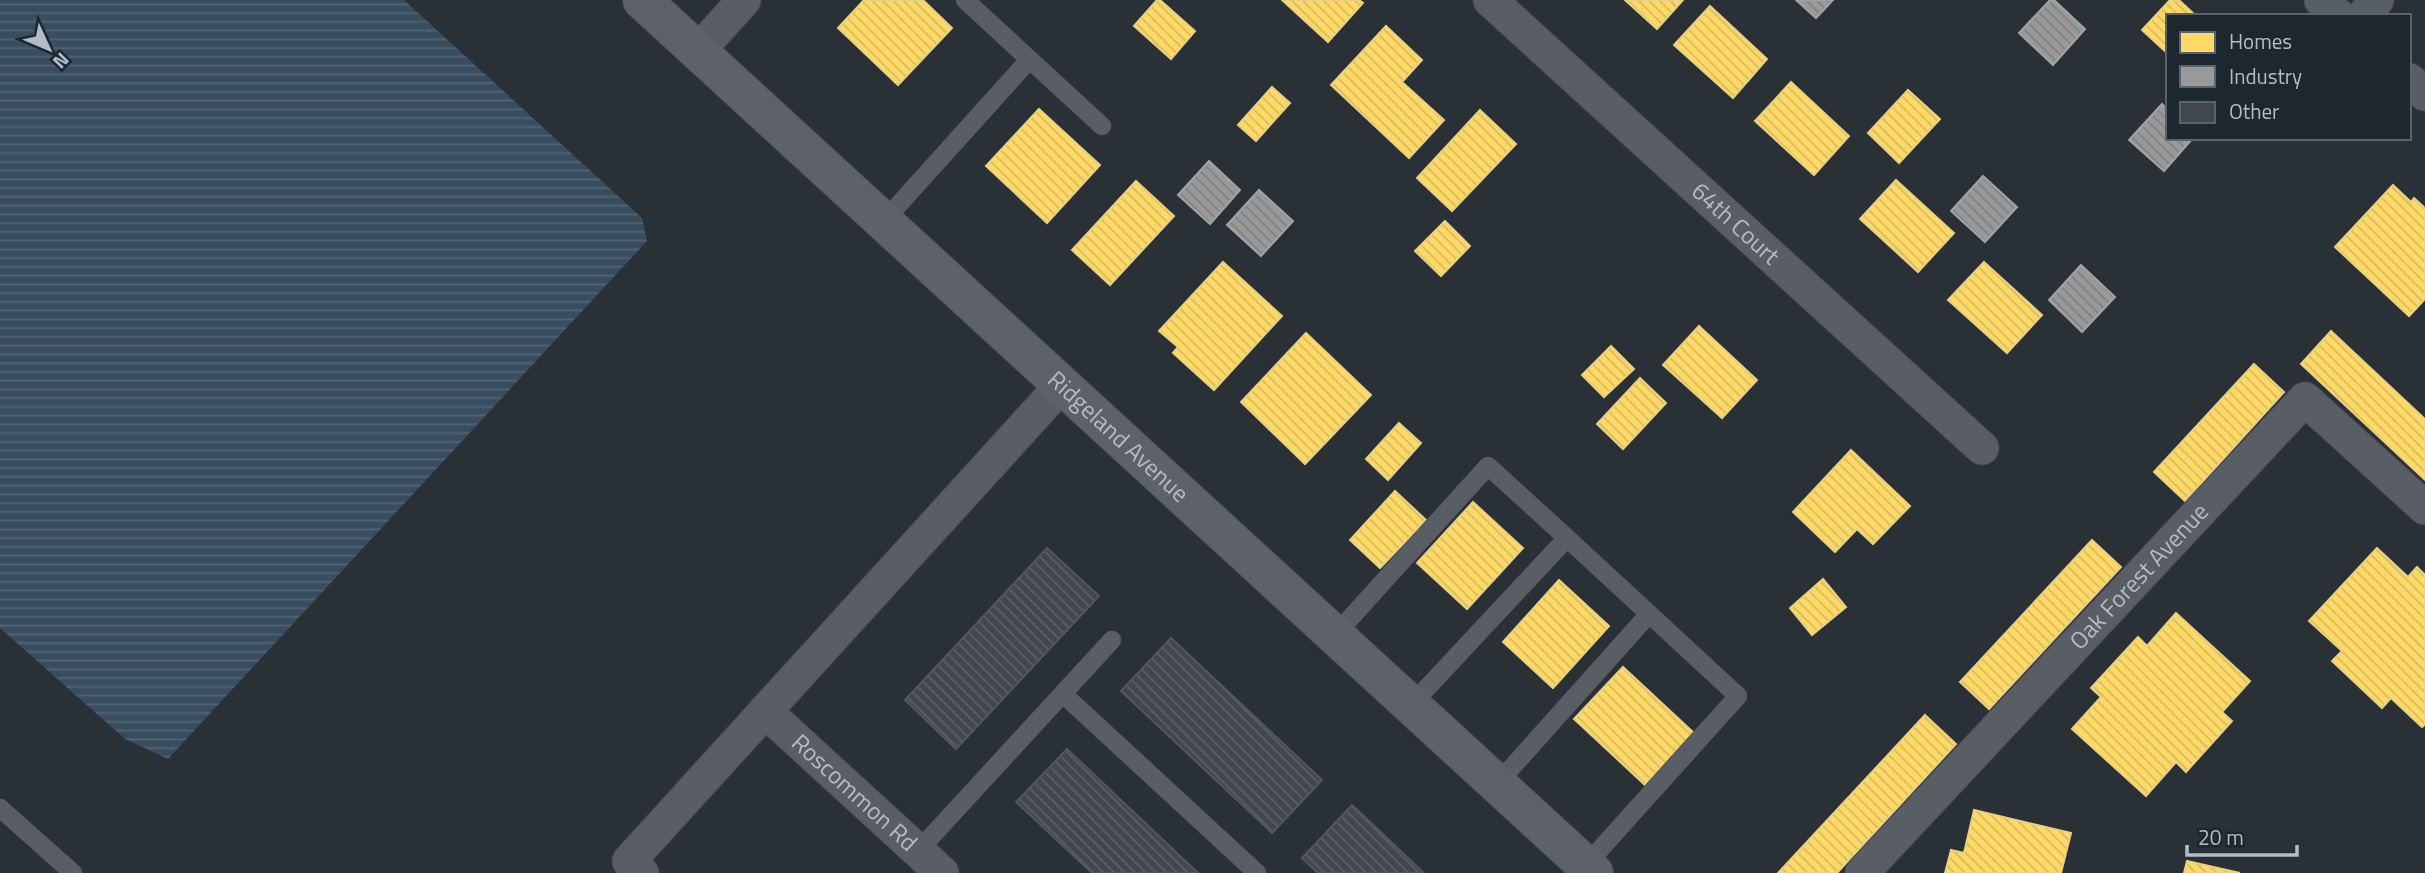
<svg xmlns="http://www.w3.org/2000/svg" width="2425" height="873" font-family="'Titillium Web',sans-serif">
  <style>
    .water { fill: url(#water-rules) }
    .homes { fill: url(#homes-back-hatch); stroke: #e8d183; stroke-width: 2 }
    .industry { fill: url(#industry-back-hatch); stroke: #a1a4a7; stroke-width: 2 }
    .building { fill: url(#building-back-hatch); stroke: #51585d; stroke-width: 2 }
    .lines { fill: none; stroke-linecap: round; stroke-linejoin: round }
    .lane-casing { stroke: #474c51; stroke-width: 19 }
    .street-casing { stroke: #474c51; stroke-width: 35 }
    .secondary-casing { stroke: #474c51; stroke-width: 40 }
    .lane { stroke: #595e64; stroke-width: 18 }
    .street { stroke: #595e64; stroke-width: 33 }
    .secondary { stroke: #5e6268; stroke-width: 38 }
    .labels { text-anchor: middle; stroke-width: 7; stroke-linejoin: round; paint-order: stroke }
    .street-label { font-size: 24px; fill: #b3bdc7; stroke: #1d2730 }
  </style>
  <defs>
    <pattern id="water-rules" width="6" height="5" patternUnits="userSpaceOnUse" patternTransform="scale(1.75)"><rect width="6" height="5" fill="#384d5f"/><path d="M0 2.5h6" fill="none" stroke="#526574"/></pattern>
    <pattern id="homes-back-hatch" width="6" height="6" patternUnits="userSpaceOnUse" patternTransform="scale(1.75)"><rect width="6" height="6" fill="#ffd966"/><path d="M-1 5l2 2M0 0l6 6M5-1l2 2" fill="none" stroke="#d7b95e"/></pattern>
    <pattern id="industry-back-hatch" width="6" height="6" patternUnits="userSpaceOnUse" patternTransform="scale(1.75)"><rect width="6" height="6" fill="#999"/><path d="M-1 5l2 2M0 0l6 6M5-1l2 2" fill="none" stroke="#808182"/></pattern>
    <pattern id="building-back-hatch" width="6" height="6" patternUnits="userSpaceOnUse" patternTransform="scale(1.75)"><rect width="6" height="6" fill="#41474c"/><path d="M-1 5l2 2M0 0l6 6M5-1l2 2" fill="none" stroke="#5a6064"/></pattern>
  </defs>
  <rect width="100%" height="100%" fill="#293036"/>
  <path class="water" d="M0,0H404L642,218L647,241L168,759L125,739L0,628Z"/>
  <g class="homes">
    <path d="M864,0H923L952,28L898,85L838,28Z"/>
    <path d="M1157,0H1160L1195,31L1171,59L1134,26Z"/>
    <path d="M1282,0H1359L1363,3L1328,42Z"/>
    <path d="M1625,0H1683L1657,29Z"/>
    <path d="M2170,0H2179L2196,16H2168V54L2142,30Z"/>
    <path d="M1710,6L1767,59L1733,98L1674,45Z"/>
    <path d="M1386,26L1422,60L1402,82L1444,120L1409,158L1331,85Z"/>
    <path d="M1791,82L1849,136L1814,175L1755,121Z"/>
    <path d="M1272,87L1290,103L1256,141L1238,125Z"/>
    <path d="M1908,90L1940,119L1899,163L1868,133Z"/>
    <path d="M1039,109L1100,165L1047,223L986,166Z"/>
    <path d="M1480,110L1516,144L1452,211L1417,178Z"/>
    <path d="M1896,180L1954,233L1918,272L1860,219Z"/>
    <path d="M1136,181L1174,216L1110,285L1072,250Z"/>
    <path d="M2393,185L2411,202L2414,198L2425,208V299L2409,316L2335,247Z"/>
    <path d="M1445,221L1470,246L1441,276L1415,251Z"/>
    <path d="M1223,262L1282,316L1214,390L1173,353L1178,347L1159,331Z"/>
    <path d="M1984,262L2042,315L2007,353L1948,300Z"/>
    <path d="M1699,326L1757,380L1722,418L1663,365Z"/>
    <path d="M2331,331L2425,419V480L2301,364Z"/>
    <path d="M1306,333L1371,395L1305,464L1241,402Z"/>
    <path d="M1611,346L1634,369L1604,397L1582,375Z"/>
    <path d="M2254,364L2284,392L2185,501L2154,472Z"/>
    <path d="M1640,378L1666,403L1623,449L1597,424Z"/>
    <path d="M1399,423L1421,443L1388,480L1366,459Z"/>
    <path d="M1851,450L1910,506L1873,544L1857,529L1835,552L1793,512Z"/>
    <path d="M1395,491L1426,520L1380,568L1350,540Z"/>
    <path d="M1473,502L1523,548L1467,609L1417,563Z"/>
    <path d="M2092,540L2121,567L1989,709L1960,682Z"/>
    <path d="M2377,548L2408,577L2417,567L2425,575V724L2422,727L2391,698L2382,708L2332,661L2342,651L2309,621Z"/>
    <path d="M1823,579L1846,607L1812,635L1790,608Z"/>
    <path d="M1559,580L1609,626L1553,688L1503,642Z"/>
    <path d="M2176,613L2250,681L2222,712L2232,721L2186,772L2176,762L2146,796L2072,729L2101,697L2091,688L2138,637L2147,646Z"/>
    <path d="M1623,667L1694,733L1645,785L1574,719Z"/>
    <path d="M1925,715L1956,744L1837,873H1778Z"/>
    <path d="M1974,810L2071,833L2061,873H1945L1951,850L1964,853Z"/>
    <path d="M2187,861L2240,873H2184Z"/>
  </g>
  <g class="industry">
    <path d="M1796,0H1833L1816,18Z"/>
    <path d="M2050,0H2054L2085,29L2053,65L2019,33Z"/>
    <path d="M2162,104L2168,110V138H2193L2164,171L2129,140Z"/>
    <path d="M1209,161L1240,190L1210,224L1178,195Z"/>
    <path d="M1983,176L2017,207L1985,242L1951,211Z"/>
    <path d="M1259,190L1293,221L1261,256L1227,225Z"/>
    <path d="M2081,265L2115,297L2082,332L2049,300Z"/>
  </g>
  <g class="building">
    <path d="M1047,548L1099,596L956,749L905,700Z"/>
    <path d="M1171,638L1322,780L1272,833L1121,691Z"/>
    <path d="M1067,749L1198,873H1092L1016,802Z"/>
    <path d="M1352,805L1424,873H1318L1302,858Z"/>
  </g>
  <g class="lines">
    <defs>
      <g id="lane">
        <path d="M965,0L1102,126"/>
        <path d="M883,222L1029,60"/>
        <path d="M1335,635L1488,466L1567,538"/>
        <path d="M1063,694L1257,873"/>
        <path d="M1411,705L1567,538L1738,696L1586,865"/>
        <path d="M1497,784L1649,614"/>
        <path d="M0,808L73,873"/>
        <path d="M918,851L1112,640"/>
      </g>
      <g id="street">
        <path id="s1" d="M1490,0L1982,448"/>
        <path d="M2321,0L2339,16"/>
        <path d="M2363,16L2377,0"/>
        <path d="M698,51L744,0"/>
        <path d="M2409,80L2425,94"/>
        <path id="s2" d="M765,711L942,873"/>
        <path d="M642,873L629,861L1062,385"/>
        <path id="s3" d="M1862,873L2305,399L2425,508"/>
      </g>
      <g id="secondary">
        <path id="s4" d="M642,0L1594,873"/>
      </g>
    </defs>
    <use href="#lane" class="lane-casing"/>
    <use href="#street" class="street-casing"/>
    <use href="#secondary" class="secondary-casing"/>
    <use href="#lane" class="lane"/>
    <use href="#street" class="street"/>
    <use href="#secondary" class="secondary"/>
  </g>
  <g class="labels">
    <g class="street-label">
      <text dy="8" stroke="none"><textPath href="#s1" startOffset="332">64th Court</textPath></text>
      <text dy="8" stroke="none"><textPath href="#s4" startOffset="646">Ridgeland Avenue</textPath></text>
      <text dy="8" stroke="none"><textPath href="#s3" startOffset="406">Oak Forest Avenue</textPath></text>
      <text dy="8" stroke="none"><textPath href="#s2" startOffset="121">Roscommon Rd</textPath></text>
    </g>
  </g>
  <rect x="2166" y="14" width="245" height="126" fill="#1d2730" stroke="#59636c" stroke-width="2"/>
  <rect x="2180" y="32" width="35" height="21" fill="#ffd966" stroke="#59636c" stroke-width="2"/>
  <text x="2229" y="49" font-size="21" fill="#b3bdc7">Homes</text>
  <rect x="2180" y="66" width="35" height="21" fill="#999999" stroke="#59636c" stroke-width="2"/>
  <text x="2229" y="84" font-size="21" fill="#b3bdc7">Industry</text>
  <rect x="2180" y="102" width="35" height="21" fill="#41474c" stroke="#59636c" stroke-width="2"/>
  <text x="2229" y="119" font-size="21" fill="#b3bdc7">Other</text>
  <g transform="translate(49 49) rotate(134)" stroke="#1d2730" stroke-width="5" paint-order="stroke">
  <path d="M0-5L12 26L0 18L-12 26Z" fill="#b3bdc7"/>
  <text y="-10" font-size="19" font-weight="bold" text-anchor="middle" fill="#b3bdc7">N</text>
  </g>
  <path d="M2187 845v10h110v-10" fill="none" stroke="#b3bdc7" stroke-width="3.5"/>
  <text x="2198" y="845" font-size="21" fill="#b3bdc7" stroke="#1d2730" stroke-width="5" paint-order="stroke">20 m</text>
</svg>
